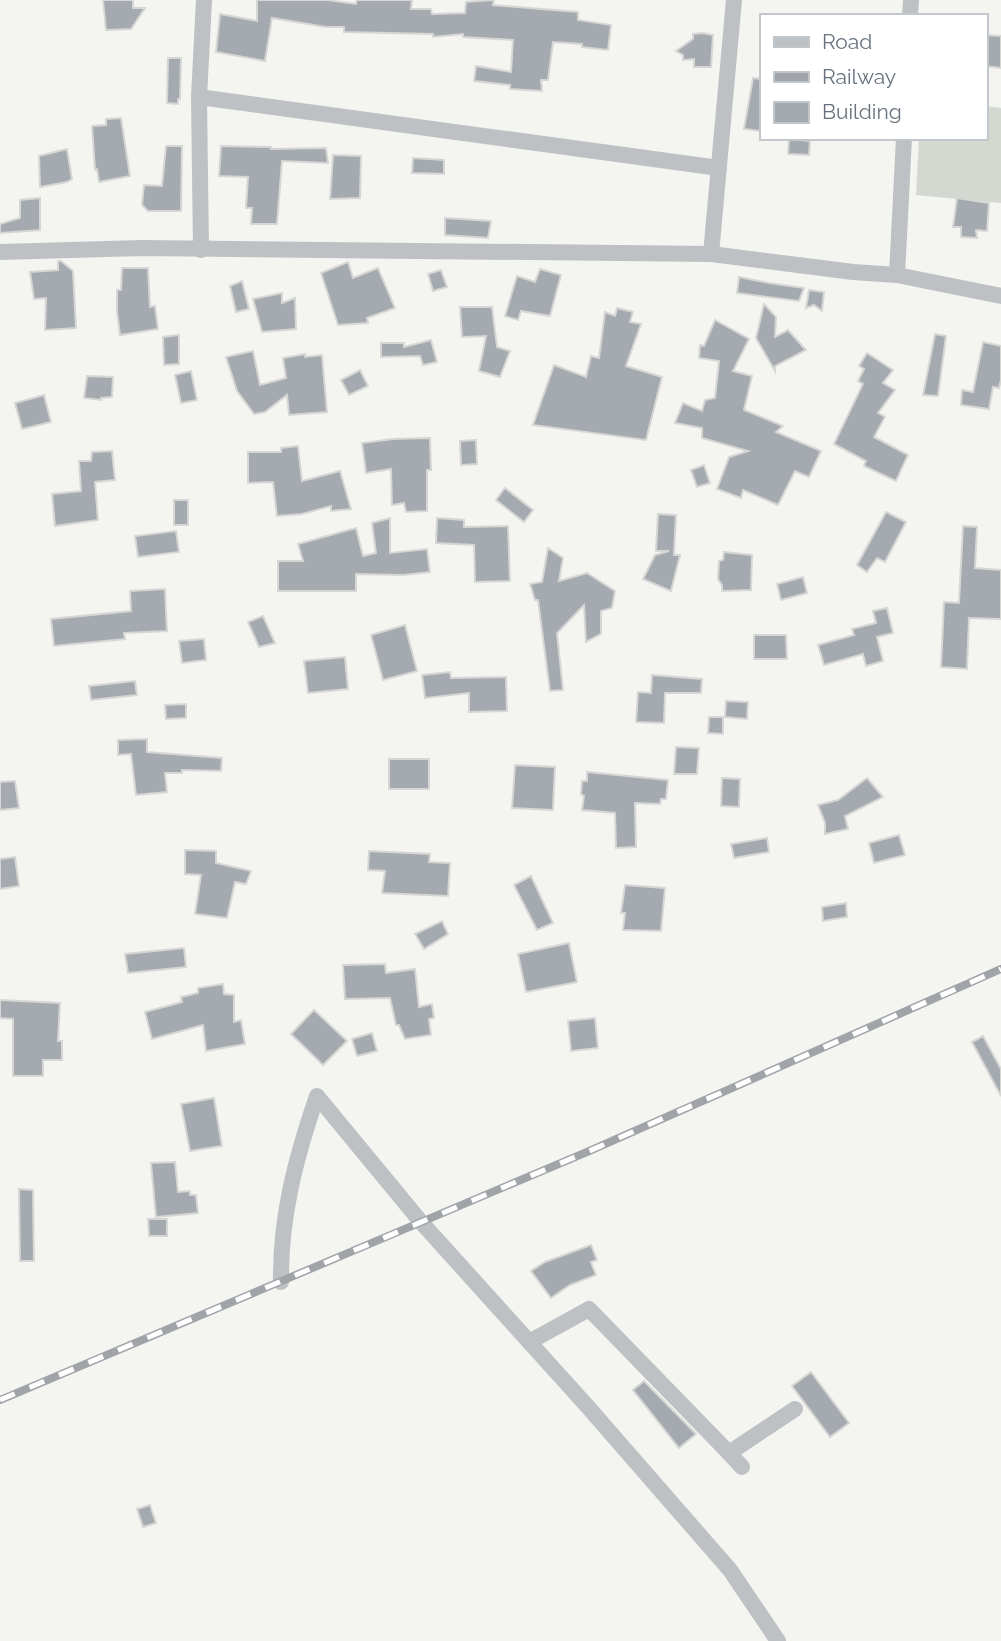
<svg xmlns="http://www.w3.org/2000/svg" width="1001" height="1641" font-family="Raleway,sans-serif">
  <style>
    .green { fill: #d3d9d1 }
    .building { fill: #a4aaaf; stroke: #d6d6d4; stroke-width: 2 }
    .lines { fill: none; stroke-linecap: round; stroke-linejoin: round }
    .minor { stroke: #bec1c4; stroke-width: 16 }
    .rail-casing { stroke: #a0a4a9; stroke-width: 8 }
    .rail { stroke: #fff; stroke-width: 5; stroke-dasharray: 16; stroke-linecap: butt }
  </style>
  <rect width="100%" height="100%" fill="#f4f4f1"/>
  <path class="green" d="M985,106L1001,108V203L916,195L919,138H985Z"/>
  <g class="building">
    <path d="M103,0H133V8H145L131,29L106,30Z"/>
    <path d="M257,0H327L356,4L357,0H412L411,9H431L432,14L465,13L466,2L494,0L493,5L578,12V20L611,25L608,50L582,47V44L553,42L548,80H541L542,91L510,89V85L474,81L476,66L511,72L513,40L463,37V34L433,37V34L344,32V27H326L272,18L265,61L216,52L220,14L257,21Z"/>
    <path d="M702,33L713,35L711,67H694V59L683,60V55L676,51L693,39V34Z"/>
    <path d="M985,35L1001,36V68L985,66Z"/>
    <path d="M168,58H181L180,99H178V104L167,103Z"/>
    <path d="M753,78L761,79V131L744,129Z"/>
    <path d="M121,118L130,176L99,182L97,169L95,170L92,126L106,125V119Z"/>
    <path d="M789,139L810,141L809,155L788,154Z"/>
    <path d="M166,146H182L181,211H148L142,205L144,185L162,186Z"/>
    <path d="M221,146L271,147V149L326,148L328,163L282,161L277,224H251L252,208H246L248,177L219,176Z"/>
    <path d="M67,149L72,179L67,182L40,187L39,156Z"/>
    <path d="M333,155L361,156L360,198L330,199Z"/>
    <path d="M413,158L444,160V174L412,173Z"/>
    <path d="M40,198V230L0,233V224L20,218V200Z"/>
    <path d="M957,198L989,203L987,231L976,230L977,238L961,237V227H953Z"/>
    <path d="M445,218L491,221L488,238L445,235Z"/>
    <path d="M58,261H61L73,271L76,328L45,330L46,298L34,299L30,272L58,270Z"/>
    <path d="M348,262L353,278L378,268L395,308L367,318L368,323L338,325L321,273Z"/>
    <path d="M122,268H148L150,307L155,306L158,329L120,335L117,312V290H121Z"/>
    <path d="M540,269L561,275L550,316L521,311L518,320L505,316L517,276L535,282Z"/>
    <path d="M441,270L447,287L433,291L428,274Z"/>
    <path d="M739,277L769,283L804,288L799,301L737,293Z"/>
    <path d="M242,281L249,309L236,312L230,286Z"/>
    <path d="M809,290L824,292L822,311L814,305L806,308Z"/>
    <path d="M282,293V303L295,298L296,329L262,332L253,299Z"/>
    <path d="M764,304L776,317L775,337L788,330L806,350L775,366V371L756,338Z"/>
    <path d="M460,307H492L497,347L510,351L500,377L479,371L486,336L462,337Z"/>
    <path d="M617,308L633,312L630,322L641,324L626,366L662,377L646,440L533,425L554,365L586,377L591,356L599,358L605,312L615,316Z"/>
    <path d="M715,320L749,339L733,371L752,376L744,410L783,426L776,432L821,451L809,477L795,471L778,505L743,490L741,498L717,489L729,457L748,451L702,438V428L675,423L683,403L702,411L705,400L715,398L719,361L699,358L700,345L704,346Z"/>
    <path d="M935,334L946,336L938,396L923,395Z"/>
    <path d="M179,335V364L164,365L163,337Z"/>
    <path d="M431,340L437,362L423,365L420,356L381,357V343H404V347Z"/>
    <path d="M983,342L1001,346V380L999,388L993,387L989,409L961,405L962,390L973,392Z"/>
    <path d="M253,351L260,385L286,378L283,358L305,354V357L322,355L327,412L289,415L287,395L265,412L254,414L237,391L226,357Z"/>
    <path d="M867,353L893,370L883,383L895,390L878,413L885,417L874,437L908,455L896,481L864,466L866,461L834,444L863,384L858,381L864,369L859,366Z"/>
    <path d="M360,370L368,386L349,395L341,380Z"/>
    <path d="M191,371L197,400L181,403L175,375Z"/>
    <path d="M87,376L113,377L112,397L101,398V400L84,398Z"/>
    <path d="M44,395L51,422L22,429L15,403Z"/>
    <path d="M430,438L431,470H427V511L406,512L404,503L392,505L391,469L366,473L362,443L393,439Z"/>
    <path d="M476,440L477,464L461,465L460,441Z"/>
    <path d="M298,446L302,481L340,471L351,509L331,511V506L302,514L277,516L273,482L248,483V452H281V448Z"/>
    <path d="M112,451L115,480L95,482L98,520L55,526L52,494L81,491L79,461H91L92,452Z"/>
    <path d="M704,465L710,483L697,487L691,470Z"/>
    <path d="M505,488L533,510L524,522L496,500Z"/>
    <rect x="174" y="500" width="14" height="25"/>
    <path d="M886,512L906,522L885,562L877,558L867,572L857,565Z"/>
    <path d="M658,514L676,515L674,555H680L671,591L643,579L655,555L669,551H656Z"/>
    <path d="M390,518V553L427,549L430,572L403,575L356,574V591H278V561H303L298,544L356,528L363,556L376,553L372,523Z"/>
    <path d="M437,518L464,520V527L508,526L510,581L475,582L474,545L436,543Z"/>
    <path d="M963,526L977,527L975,568L1001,570V619L969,618L967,669L941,667L944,602L959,603Z"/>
    <path d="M176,531L179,552L138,557L135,536Z"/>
    <path d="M548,548L563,558L559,581L587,573L615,591L612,608L601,611V634L586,642L584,605L557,633L563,690L550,691L538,600H535L530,584L542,582Z"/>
    <path d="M724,552L752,555L751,590L722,591V585L718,579L719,561L723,560Z"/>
    <path d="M803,577L807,593L781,600L777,584Z"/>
    <path d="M165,589L167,631L124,633L125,639L54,646L51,619L131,611L130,591Z"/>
    <path d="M887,608L893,633L877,637L883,661L866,666L863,654L824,665L818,645L854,635L852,629L876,623L873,611Z"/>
    <path d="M263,616L275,643L259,647L248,622Z"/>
    <path d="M405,625L417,671L383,680L371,635Z"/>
    <path d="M754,635H786L787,659H754Z"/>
    <path d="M204,639L206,660L182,663L179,641Z"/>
    <path d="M345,657L348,689L308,693L304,661Z"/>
    <path d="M450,672L451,678L506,677L507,711L469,712V693L425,698L422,675Z"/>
    <path d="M652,675L702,679L701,693H665L664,723L636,722L638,692L651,693Z"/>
    <path d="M135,681L137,695L91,700L89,686Z"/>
    <path d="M726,701L748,702L747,719L725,717Z"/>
    <path d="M186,704V718L166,719L165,705Z"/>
    <path d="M709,717H723V734L708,733Z"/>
    <path d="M147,739V752L222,758L221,771L182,770V773H165L167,792L136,795L131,754L118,755V740Z"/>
    <path d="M676,747L699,748L697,774H674Z"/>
    <rect x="389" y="759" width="40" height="30"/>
    <path d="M515,765L555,767L553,810L512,808Z"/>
    <path d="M587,772L668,780L666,799H661L660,804L635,803L636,847L616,848L615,813L582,810L584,796L581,794L582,781H587Z"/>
    <path d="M722,778L740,779L739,807L721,806Z"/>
    <path d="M867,778L883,797L845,816L848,829L825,834V823L818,805L838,800Z"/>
    <path d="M15,781L19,808L0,810V782Z"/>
    <path d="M899,835L905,855L874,863L869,843Z"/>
    <path d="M767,838L769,852L734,858L731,844Z"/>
    <path d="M185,850L216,851V863L251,871L246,884L235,882L227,918L195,914L201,875L185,874Z"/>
    <path d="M369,851L430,854L429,862L450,863L448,896L382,893L385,871L368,870Z"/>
    <path d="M15,857L19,886L0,889V859Z"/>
    <path d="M531,876L553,923L537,930L514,885Z"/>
    <path d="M625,885L665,888L661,931L623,930L625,913H621Z"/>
    <path d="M846,903L847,917L823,921L822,907Z"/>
    <path d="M442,921L448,934L424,949L415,934Z"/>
    <path d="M569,943L577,982L526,992L518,954Z"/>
    <path d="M184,948L186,967L128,973L125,954Z"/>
    <path d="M385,964L386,973L415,969L419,1007L432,1004L434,1018L429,1019L431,1035L405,1039L399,1025H396L390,998L345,999L343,965Z"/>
    <path d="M223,984L224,994L234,995V1022L241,1020L245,1044L206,1051L203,1025L152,1039L145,1012L182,1002L181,997L198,993V988Z"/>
    <path d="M0,1000L60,1003L58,1041H62V1060H43V1076H13V1019L0,1018Z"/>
    <path d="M314,1010L347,1041L323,1065L291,1034Z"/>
    <path d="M595,1018L598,1048L571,1051L568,1021Z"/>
    <path d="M372,1033L377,1051L357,1056L352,1039Z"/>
    <path d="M983,1036L1001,1069V1096L972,1042Z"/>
    <path d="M214,1098L222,1146L190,1151L181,1104Z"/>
    <path d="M175,1162L178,1192L190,1191V1195H196L198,1213L156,1217L151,1163Z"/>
    <path d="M19,1189L33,1190L34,1261H20Z"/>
    <path d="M148,1219H167V1236H149Z"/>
    <path d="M591,1245L597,1260L591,1262L596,1275L570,1285L551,1298L531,1271L545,1262Z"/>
    <path d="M811,1372L849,1423L830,1437L792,1386Z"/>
    <path d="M644,1381L696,1434L679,1448L633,1390Z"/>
    <path d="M150,1505L156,1523L143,1527L137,1509Z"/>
  </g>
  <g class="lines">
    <g class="minor">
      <path d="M910,16L911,0"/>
      <path d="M199,97L719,168"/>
      <path d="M201,250L199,97L204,0"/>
      <path d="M0,252L142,248L711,254L853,272L897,275L1001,296"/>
      <path d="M711,254L734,0"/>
      <path d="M897,275L904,138"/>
      <path d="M281,1282C280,1217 296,1157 317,1096L421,1222L588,1407L730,1570L778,1641"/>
      <path d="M529,1342L589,1309L729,1453L795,1409"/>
      <path d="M729,1453L742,1467"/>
    </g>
    <defs>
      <path id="rail" d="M0,1400L587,1152L1001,969"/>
    </defs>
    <use href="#rail" class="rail-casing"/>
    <use href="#rail" class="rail"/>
  </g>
  <rect x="760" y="14" width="228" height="126" fill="#ffffff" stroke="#c2c7cb" stroke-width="2"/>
  <rect x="774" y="37" width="35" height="10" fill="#bec1c4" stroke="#c2c7cb" stroke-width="2"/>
  <text x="822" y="49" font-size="21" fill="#67727e">Road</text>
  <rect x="774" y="72" width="35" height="10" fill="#a0a4a9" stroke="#c2c7cb" stroke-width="2"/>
  <text x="822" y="84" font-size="21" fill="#67727e">Railway</text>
  <rect x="774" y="102" width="35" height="21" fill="#a4aaaf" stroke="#c2c7cb" stroke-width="2"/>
  <text x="822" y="119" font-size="21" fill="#67727e">Building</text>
</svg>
